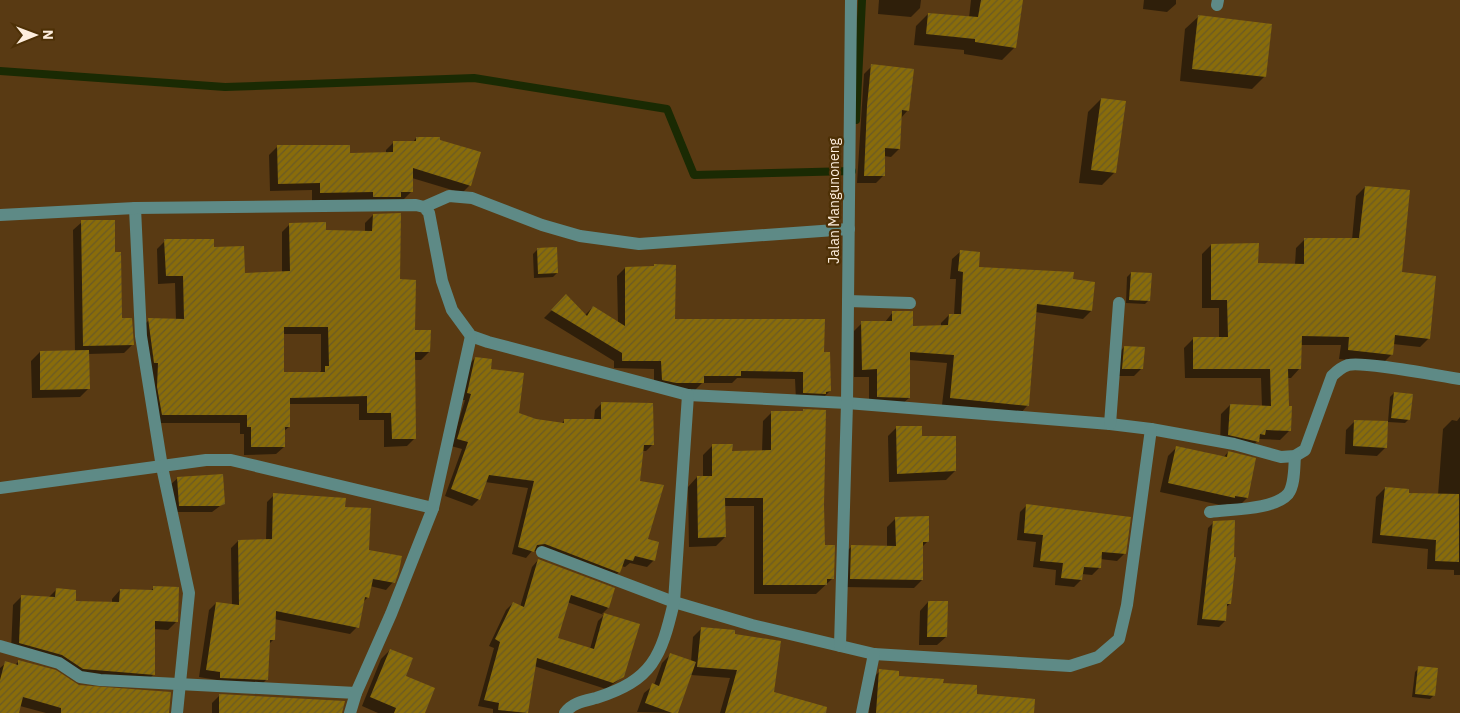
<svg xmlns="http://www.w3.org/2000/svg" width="1460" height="713" font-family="'IBM Plex Sans',sans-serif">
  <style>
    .shadow { fill: #0007; fill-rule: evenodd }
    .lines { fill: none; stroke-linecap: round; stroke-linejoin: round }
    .stream { stroke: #1a2a03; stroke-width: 8 }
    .building { fill: url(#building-hatch); fill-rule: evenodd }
    .minor { stroke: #5e8a86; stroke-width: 12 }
    .labels { text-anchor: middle; stroke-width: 4.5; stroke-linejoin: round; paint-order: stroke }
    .street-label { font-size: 14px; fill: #fdeddd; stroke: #4d3006 }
  </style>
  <defs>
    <pattern id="building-hatch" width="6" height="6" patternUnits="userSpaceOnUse" patternTransform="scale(1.25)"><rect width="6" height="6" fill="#896c0a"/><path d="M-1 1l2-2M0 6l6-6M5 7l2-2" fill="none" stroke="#6a5a26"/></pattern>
  </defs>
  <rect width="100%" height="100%" fill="#593a13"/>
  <g class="shadow">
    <path d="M879,0H921L920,8L911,17L878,14Z"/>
    <path d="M971,0H1021L1014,48L1002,60L964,54V50L914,45L916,26L928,14L969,18Z"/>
    <path d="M1144,0H1176V4L1167,12L1143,9Z"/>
    <path d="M1198,17L1265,76L1252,89L1180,81L1185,29Z"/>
    <path d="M872,66L908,110L901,118L899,149L891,157L884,156V175L876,183H857L864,74Z"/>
    <path d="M1101,99L1115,172L1102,185L1079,183L1088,112Z"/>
    <path d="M416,138L470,185L462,193L412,178L411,192L403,200L312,201V190L270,191L269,155L277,147L349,155L386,154V150L394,142H413Z"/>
    <path d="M1365,187L1429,338L1420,347L1393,344L1392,354L1382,364L1339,359L1341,345H1300V368L1291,378H1287L1289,431L1280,440L1259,439L1249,451L1220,444L1221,414L1230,405L1262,407L1261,378H1185L1184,348L1193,339L1219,338V308H1202V254L1211,245L1257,264L1295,265L1296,248L1305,239L1352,240L1356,196Z"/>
    <path d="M373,215L398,280L414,331L429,352L421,360H414L415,438L407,446L384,447V420H359V404H288L289,427L284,431V447L276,454L244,455V434H240V423H154L141,328L149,320H176L175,283L158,284L157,249L165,241L213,248L244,275L282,272V232L290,224L325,231L365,232V223ZM283,334H321V371L319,373H283Z"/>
    <path d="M82,222L114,253L121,319L133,344L124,353L88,354L89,388L80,397L32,398L31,361L40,352H75L73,230Z"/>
    <path d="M537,250L557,273L553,277L534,278L533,254Z"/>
    <path d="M960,252L978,268L1094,283L1091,311L1083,319L1035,312L1027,406L1020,414L942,405L947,363L909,360V398L901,405H869V377H854V331L862,323L885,322L893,312L912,328L941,327V323L949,315H954L956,279H950L952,259Z"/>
    <path d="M654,266L673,321L823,353L830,391L822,399L796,400L795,379L737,378L732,383H702L695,390L654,387V369L614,368V361L544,318L566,296L585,315L593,307L618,323L617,276L625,268H652Z"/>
    <path d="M1131,273L1149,300L1145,304L1126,303L1127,277Z"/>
    <path d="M1124,347L1142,368L1134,376H1115L1117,355Z"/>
    <path d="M475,358L490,370L518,414L536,420L561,424L565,420H594L595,410L602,403L653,444L646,451H642L638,482L646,540L654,560L647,567L630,563L625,567L621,566L619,572L612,579L537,551H532L526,558L512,554L528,488L485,482L479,499L472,506L445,496L462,449L451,446L465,400H461L468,365Z"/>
    <path d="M1394,393L1409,419L1405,423L1388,422L1390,397Z"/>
    <path d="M804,410L822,505L824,546L833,578L816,594H754V506H724L725,537L716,546L689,547L688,487L697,477H703V455L713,445L731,452H762L763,421L772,412H802Z"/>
    <path d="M1460,417V575H1454V570L1427,569L1428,549L1372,543L1376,497L1385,488L1407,494L1438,495L1443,429L1452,420L1457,421Z"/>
    <path d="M1355,421L1386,447L1377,456L1345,454L1346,430Z"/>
    <path d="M897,427L921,437L955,471L946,480L889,482L888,436Z"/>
    <path d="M1176,448L1223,458L1228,452L1247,498L1239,506L1227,504L1225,506L1160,492L1168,456Z"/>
    <path d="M178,478L224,503L212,512H173L171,484Z"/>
    <path d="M274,495L344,508L368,551L393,582L386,590L370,586L368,597L362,603L357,627L350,634L274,619V639L268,645L266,680L259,687L199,677L209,610L216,603L232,605L231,548L238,541L266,540L267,502Z"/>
    <path d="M1027,505L1129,518L1124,554L1117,561L1100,559L1099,568L1092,575L1082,574L1081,580L1074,587L1055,585L1056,570L1033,567L1036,542L1017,540L1020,512Z"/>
    <path d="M896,518L927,542L922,547V580L914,588L842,587L843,555L852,546L887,547V527Z"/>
    <path d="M1214,522L1230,604L1226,607L1225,621L1219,627L1197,625L1208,528Z"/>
    <path d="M538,560L608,608L602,614L638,624L623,677L606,689L534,666L526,713H493V709L478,706L494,648L489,646L506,610L513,603L520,607L532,567ZM567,602L604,615L598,621L590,649L556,639Z"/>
    <path d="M154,588L177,621L168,630L153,629L154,674L145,683L74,677L53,663L11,651L13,605L21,597L48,598L56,590L74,602L112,603V599L120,590L150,591Z"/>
    <path d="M928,602L946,637L937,645H919L920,611Z"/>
    <path d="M701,629L734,635L773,693L794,713H720L730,678L691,675L676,713L637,712L644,693L654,685L662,663L670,655L691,662L693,637Z"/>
    <path d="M390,650L405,677L423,713H378L362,706L381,659Z"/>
    <path d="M19,661L78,686L167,713H46L20,706L18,713H0V668L6,663L15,665Z"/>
    <path d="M1419,668L1434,695L1430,699L1412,697L1415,672Z"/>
    <path d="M880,671L897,677L942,684L975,695L1017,713H869L872,679Z"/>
    <path d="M220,695L336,713H212V703Z"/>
  </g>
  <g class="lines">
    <g class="stream">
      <path d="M0,71L225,87L474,78L667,109L694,175L852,171"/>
      <path d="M856,120L862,0"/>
    </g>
  </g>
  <g class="building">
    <path d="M981,0H1023L1016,48L975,42V39L926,34L928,13L978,17Z"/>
    <path d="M1198,15L1272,24L1266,77L1192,69Z"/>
    <path d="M871,64L914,69L909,111L902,110L900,149L885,148V176H864L867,106Z"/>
    <path d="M1101,98L1126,101L1116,173L1091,170Z"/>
    <path d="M416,137H440V140L481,152L471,186L413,168V192H401V197H373V192L320,193V183L278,184L277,145H350V153L393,152V141H416Z"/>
    <path d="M1365,186L1410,190L1402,272L1436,276L1430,339L1395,335L1393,355L1348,350L1349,337L1302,336L1301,369H1288L1289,406H1292L1291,431L1266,430L1265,435L1260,434L1259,442L1228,435L1230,404L1271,406L1270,369H1193V337H1228L1227,300H1211V244L1259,243L1258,263L1304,264V238H1359Z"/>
    <path d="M401,213L400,279L416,280L415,330H431L430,352H415L416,439H392L391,413H367V396L290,398V427H285V447H251V427H247V415H162L157,387L158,363H154L148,318L184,319L183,276H166L164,239H214V247L244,246L245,273L290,271L289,223L326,222V230L372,231L373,214ZM284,327H328L329,366H325V372H284Z"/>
    <path d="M81,220H115V252H121L122,318H132L134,345L83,346Z"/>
    <path d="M557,247L558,273L538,274L537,248Z"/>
    <path d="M960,250L980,252L979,267L1074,272L1073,279L1095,282L1092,311L1037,304L1029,406L950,398L954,355L910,352V398L877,397V369L862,370L861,321H892V311H913V326L948,325L949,314H961L963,272L958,271Z"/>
    <path d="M654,264L676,265L675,319H825L824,352H830L831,391L826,392V394L803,393V372L741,371V376H704V383H676L662,380L661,361H622V353L551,310L566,294L587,316L593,306L625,326V267L654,266Z"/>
    <path d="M1131,272L1152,273L1150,301L1129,300Z"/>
    <path d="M1124,346L1145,347L1143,369H1122Z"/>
    <path d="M89,350L90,389L40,390V351Z"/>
    <path d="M475,357L492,359L491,369L524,373L519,413L536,419L564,423V419H601V402L653,403L654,445H644L640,481L664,485L648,539L659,542L655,561L635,556L633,561L625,559L620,573L545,544L537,545L534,552L518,547L534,481L489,475L480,500L451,489L468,442L457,439L471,394L467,393Z"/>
    <path d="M1394,392L1413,394L1410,420L1391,418Z"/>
    <path d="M803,409L826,410L824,505L825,545H835L834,579H827V585H763V498H725L726,537L698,538L697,476H712V444H733L732,451L771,450V411H803Z"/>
    <path d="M1354,420L1388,421L1387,448L1353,446Z"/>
    <path d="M896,426H922V436H956V471L897,474Z"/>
    <path d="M1176,446L1227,457L1228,451L1256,458L1248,498L1235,496V498L1168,483Z"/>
    <path d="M223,474L225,504L220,506H179L177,477Z"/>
    <path d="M1385,487L1409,489V493L1459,494V562L1435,561L1436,540L1380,535Z"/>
    <path d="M273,493L346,498L345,507L371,508L369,550L402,556L399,571L395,583L373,579L369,598L365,597L359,628L276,611L275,640H270L268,680L220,678V672L206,670L216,602L239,605L238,540L272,539Z"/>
    <path d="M1026,504L1131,517L1126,554L1102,552L1101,568L1084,567L1082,580L1061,578L1063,563L1040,561L1043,535L1024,533Z"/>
    <path d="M929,516V542H923V580L850,579L851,545L896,546L895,517Z"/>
    <path d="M1235,520L1234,557H1236L1231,604H1227L1226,621L1202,619L1213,521Z"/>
    <path d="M538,559L615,588L609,608L571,595L558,638L594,649L604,613L640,624L624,677L613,683L537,658L528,713L498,710L499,703L484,700L500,642L495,639L513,602L524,607Z"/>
    <path d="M153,586L179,587L178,622L155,621V675L83,669L62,655L19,643L21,595L55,597L56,588L76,590V601L119,602L120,589L153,590Z"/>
    <path d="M928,601H948L947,637H927Z"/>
    <path d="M701,627L735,630V634L781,641L774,692L827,707L826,713H725L737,670L697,667Z"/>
    <path d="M390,649L413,658L406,676L435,688L425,713H394L396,708L370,697Z"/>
    <path d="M670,653L696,662L678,713H672L645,703L652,683L659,686Z"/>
    <path d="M18,660L56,670L79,685L171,692L169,713H61V708L23,697L19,713H0V680L5,661L18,665Z"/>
    <path d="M1418,666L1438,668L1435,696L1415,694Z"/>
    <path d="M879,669L899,671V676L944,679L943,683L977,685V694L1035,699L1034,713H876Z"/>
    <path d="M219,694L345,701L342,713H219Z"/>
  </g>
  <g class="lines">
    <g class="minor">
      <path d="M1217,5L1218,0"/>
      <path d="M424,207L449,196L472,198L542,225L580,236L639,244L849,229"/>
      <path d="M135,208L141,336L162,467L189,593L177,713"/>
      <path d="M0,215L135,208L416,205L424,207L429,213L442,281L452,310L471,336L488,342L688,395L847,403L1110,424L1151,429L1234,444L1281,457L1295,456L1305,450L1332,376C1337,371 1342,367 1348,365C1363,361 1439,376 1460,379"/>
      <path d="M848,301L910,303"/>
      <path d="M1110,424L1119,303"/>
      <path d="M0,488L206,460H231L433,508"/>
      <path d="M1210,512C1230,509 1274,510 1288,494C1295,485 1294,467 1295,456"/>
      <path d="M542,552L674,602L752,625L874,654L1070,666L1098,657L1119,639L1127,605L1151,429"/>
      <path d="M0,646L59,663L80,677L100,680L356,693"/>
      <path d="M840,646L847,403L851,0"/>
      <path d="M350,713L356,693L391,614L433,508L471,336"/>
      <path d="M565,713C572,703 584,701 596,698C653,680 661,657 674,602L688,395"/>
      <path d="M862,713L874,654"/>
    </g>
  </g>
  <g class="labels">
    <g class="street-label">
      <text transform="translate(834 201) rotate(-90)" y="5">Jalan Mangunoneng</text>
    </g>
  </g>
  <g transform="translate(35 35) rotate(89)" stroke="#4d3006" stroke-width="4" paint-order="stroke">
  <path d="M0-4L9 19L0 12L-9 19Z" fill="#fdeddd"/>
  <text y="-8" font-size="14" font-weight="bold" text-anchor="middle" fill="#fdeddd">N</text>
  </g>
</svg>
